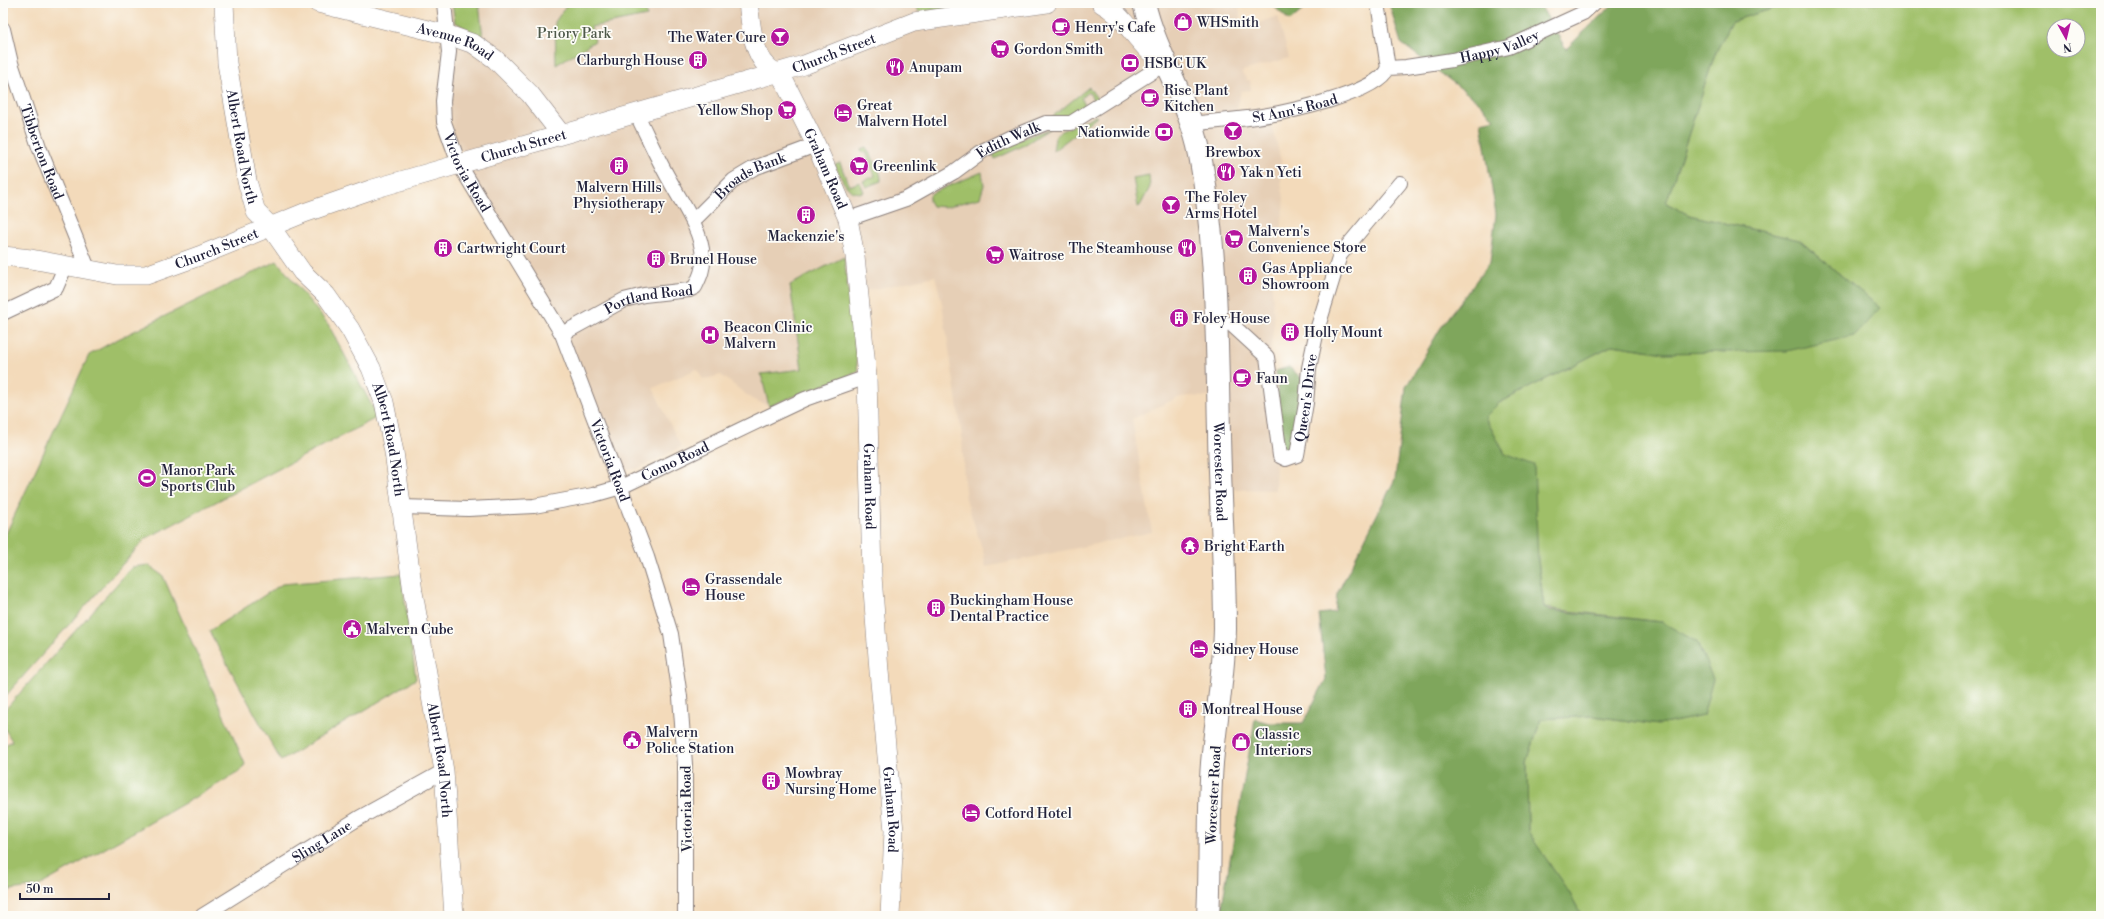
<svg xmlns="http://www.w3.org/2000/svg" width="2104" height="919" font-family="'Libre Bodoni',serif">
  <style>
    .built { fill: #e6cfb6 }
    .green { fill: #9fbf67; stroke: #607051; fill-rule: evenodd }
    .forest { fill: #7fa65c; stroke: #50644c }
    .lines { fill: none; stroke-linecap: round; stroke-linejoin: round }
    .street-casing { stroke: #8a7e7a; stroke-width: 16 }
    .secondary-casing { stroke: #8a7e7a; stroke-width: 20 }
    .highway-casing { stroke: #8a7e7a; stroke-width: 24 }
    .street { stroke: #fff; stroke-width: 14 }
    .secondary { stroke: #fff; stroke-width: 19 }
    .highway { stroke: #fff; stroke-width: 22 }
    .labels { text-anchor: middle; stroke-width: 3.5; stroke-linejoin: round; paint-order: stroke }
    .poi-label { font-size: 14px; fill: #22223b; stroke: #fdfcf7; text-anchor: start }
    .park-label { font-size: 14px; fill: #4e594a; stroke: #fdfcf7 }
    .street-label { font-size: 14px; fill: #22223b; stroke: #fdfcf7 }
  </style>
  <rect width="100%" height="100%" fill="#fdfcf7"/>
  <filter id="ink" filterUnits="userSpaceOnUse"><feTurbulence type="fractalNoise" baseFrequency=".025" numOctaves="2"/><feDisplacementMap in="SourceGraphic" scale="8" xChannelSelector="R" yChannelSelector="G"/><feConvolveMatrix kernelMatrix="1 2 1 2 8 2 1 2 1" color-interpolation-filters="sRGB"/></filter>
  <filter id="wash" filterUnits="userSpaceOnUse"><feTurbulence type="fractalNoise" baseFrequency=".012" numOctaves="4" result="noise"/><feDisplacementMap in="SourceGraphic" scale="16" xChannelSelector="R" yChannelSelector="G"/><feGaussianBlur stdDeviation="0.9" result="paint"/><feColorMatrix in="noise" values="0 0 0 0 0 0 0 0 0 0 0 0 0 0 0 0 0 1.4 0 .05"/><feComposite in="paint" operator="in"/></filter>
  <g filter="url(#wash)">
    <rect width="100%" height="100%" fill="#f3daba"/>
    <path class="built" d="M449,3H586L646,13L645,3H1239L1241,29L1278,16L1289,58L1242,71L1247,80H1250L1251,90L1241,91L1234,121L1261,120L1273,128L1281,161V182L1284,198L1280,245L1270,254L1274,322L1270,355L1276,461L1275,490L1227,489L1226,398L1188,396L1177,398L1132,419L1152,532L986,567L983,551L966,499L964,482L962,436L942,303L935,276L851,294L857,370L769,406L752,399L721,375L705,379L702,378L697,369L653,388L681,447L637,469H623L619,466L597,412L471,171L465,153L459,148L454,135L449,101Z"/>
    <g class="green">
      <path d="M452,3H479L483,38L455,22Z"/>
      <path d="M568,3H644L647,16L591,27L595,41L556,65L555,22Z"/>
      <path d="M914,3H985L919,12Z"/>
      <path d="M1791,3H2101V916H1582L1570,894L1528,833L1527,762L1541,719L1593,716L1659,725L1702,716L1713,679L1662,622L1544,608L1538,560L1505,454L1485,417L1499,403L1613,345L1665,353L1880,308L1799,240L1689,215L1666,203L1715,54L1732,21ZM2054,26H2078V50H2054Z"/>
      <path d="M1089,87L1098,100L1094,102L1089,92L1081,98L1087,108L1071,116L1052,117Z"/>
      <path d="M1095,116L1097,117L1053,151L1055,138L1059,132Z"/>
      <path d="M1049,129L1021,147L995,159L991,150Z"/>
      <path d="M866,147C871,157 882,170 881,181L866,187L863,181L875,176L866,152L862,153L861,149Z"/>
      <path d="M840,163L849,186L860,182L864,192C847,197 841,177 835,165Z"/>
      <path d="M982,172L984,185L980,198L945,207L932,206L929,201V196L932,193Z"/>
      <path d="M1149,175L1150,187L1140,206L1138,207L1133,178Z"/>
      <path d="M844,257L858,372L769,406L761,374L802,369L790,285Z"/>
      <path d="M277,261L328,324L378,417L145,539L3,699V540L89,355L114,341Z"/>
      <path d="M148,565L163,576L245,764L241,771L39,886L3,891V746L12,741L3,726V712L132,567Z"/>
      <path d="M401,574L416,679L281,761L209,631L282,584Z"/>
    </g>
    <g class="forest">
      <path d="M1270,3H1311L1290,21Z"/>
      <path d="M1389,3H1534L1542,8L1566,49L1614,3H1791L1732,21L1715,54L1666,203L1689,215L1799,240L1880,308L1854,336L1787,351L1665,353L1613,345L1499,403L1485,417L1505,454L1534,465L1538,560L1544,608L1549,610L1662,622L1697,642L1713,679L1703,716L1659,725L1593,716L1541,719L1527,762L1528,832L1570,894L1582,916H1220L1255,719L1269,723H1303L1326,679L1319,614L1335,612L1337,594L1395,479L1406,387L1440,329L1490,262L1496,214L1481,122L1494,119L1480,103L1401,43Z"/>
      <path d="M1289,367L1305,381L1294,451L1282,452L1276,371Z"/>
    </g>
  </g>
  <g filter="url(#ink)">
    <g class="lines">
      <defs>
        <g id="street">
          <path id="s1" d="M444,3L449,52L443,101L444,122L459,164L562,334L647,557L671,634L680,697L685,764V916"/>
          <path d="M1378,3L1388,68"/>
          <path id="s2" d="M3,29L11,63L39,147L89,271"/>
          <path id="s3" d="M1192,124C1213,121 1235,120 1256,117C1284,113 1377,94 1388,68L1406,67L1452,60L1509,47L1583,13L1594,3"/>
          <path id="s4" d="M848,219L906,199L954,172L984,150L1009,138L1046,123H1071L1166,63"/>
          <path id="s5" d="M693,221L734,180L754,168L816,145"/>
          <path d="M3,313L56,288L65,267"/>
          <path id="s6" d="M1216,323L1231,324L1267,357L1280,456L1286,459L1297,455L1306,403L1309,368L1317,330L1340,255L1400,183"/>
          <path id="s7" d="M562,334L624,300L644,295L689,290L695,287C700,277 704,268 703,257C701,228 682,204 669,179C657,158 647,135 636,113"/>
          <path id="s8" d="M402,507L468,509L534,506L593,495L621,487L769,416L805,399L867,377"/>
          <path id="s9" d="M202,916L359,818L444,771"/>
        </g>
        <g id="secondary">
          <path id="s10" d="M224,3L227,63L247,181L256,212L270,226L302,272L326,295L350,329L371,368L384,402L394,452L413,592L444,771L454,916"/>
          <path id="s11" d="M318,3L448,35L474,44L495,59L530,94L561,134"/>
          <path id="s12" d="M748,3C751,23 752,51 767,66C771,71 778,72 782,77L816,145L848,219L855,256L867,377L872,576L879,671L894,831L890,916"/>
          <path d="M1101,3C1128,17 1138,49 1166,63"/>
          <path id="s13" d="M3,256L31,259L117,275H146L199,256L304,213L373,189L804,65L914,22L1047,3"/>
        </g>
        <g id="highway">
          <path id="s14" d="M1144,3C1156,56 1190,101 1200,155C1217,246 1217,341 1219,433C1220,498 1225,563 1225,629C1224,674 1216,718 1212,763C1208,814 1211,865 1208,916"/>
        </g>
      </defs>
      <use href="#street" class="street-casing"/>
      <use href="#secondary" class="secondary-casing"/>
      <use href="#highway" class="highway-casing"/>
      <use href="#street" class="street"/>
      <use href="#secondary" class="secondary"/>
      <use href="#highway" class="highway"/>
    </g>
  </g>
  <defs>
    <symbol id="shop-disc" viewBox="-11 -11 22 22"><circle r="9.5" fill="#b5179e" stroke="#fdfcf7"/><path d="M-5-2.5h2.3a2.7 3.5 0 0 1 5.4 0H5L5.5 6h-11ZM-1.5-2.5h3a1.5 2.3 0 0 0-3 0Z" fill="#fff"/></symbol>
    <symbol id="cafe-disc" viewBox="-11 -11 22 22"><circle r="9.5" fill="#b5179e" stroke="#fdfcf7"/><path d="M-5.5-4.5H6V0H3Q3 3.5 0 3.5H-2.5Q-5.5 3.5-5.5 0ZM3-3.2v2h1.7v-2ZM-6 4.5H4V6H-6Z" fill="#fff"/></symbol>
    <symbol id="bar-disc" viewBox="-11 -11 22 22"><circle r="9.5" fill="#b5179e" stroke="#fdfcf7"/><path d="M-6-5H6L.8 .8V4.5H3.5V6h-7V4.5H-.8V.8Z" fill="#fff"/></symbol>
    <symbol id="supermarket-disc" viewBox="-11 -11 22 22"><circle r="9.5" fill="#b5179e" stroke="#fdfcf7"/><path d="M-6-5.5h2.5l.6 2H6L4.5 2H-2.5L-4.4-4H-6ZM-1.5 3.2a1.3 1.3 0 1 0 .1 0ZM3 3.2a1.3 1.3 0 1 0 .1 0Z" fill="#fff"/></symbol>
    <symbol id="building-disc" viewBox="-11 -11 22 22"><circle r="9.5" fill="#b5179e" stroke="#fdfcf7"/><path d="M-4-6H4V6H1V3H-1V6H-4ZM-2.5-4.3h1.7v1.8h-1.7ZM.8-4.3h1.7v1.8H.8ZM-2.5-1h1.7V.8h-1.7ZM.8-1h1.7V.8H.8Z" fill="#fff"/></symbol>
    <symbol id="bank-disc" viewBox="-11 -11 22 22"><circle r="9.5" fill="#b5179e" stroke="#fdfcf7"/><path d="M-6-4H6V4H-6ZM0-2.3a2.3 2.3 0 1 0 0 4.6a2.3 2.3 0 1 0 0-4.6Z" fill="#fff"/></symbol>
    <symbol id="restaurant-disc" viewBox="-11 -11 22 22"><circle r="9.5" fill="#b5179e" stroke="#fdfcf7"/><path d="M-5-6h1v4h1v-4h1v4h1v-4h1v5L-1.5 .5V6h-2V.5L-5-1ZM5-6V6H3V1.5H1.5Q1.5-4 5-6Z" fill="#fff"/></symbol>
    <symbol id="hotel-disc" viewBox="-11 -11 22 22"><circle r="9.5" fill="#b5179e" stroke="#fdfcf7"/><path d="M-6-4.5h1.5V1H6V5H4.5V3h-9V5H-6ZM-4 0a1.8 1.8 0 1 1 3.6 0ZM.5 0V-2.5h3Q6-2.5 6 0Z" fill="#fff"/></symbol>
    <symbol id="hospital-disc" viewBox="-11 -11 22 22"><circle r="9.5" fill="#b5179e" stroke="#fdfcf7"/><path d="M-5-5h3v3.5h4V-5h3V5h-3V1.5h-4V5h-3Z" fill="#fff"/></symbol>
    <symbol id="stadium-disc" viewBox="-11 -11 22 22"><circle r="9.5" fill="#b5179e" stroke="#fdfcf7"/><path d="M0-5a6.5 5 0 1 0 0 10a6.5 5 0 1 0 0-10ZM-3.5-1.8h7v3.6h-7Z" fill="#fff"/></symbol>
    <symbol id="temple-disc" viewBox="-11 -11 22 22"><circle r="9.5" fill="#b5179e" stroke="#fdfcf7"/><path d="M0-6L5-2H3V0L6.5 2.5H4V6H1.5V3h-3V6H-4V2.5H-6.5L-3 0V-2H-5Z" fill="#fff"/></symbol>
    <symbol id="civic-disc" viewBox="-11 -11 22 22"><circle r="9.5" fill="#b5179e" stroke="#fdfcf7"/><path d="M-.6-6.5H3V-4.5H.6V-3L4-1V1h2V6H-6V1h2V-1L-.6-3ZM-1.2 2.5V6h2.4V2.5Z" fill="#fff"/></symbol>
  </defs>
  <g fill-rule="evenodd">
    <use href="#shop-disc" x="1172" y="11" width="22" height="22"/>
    <use href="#cafe-disc" x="1050" y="16" width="22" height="22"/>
    <use href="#bar-disc" x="769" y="26" width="22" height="22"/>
    <use href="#supermarket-disc" x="989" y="38" width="22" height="22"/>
    <use href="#building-disc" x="687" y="49" width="22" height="22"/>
    <use href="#bank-disc" x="1119" y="52" width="22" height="22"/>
    <use href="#restaurant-disc" x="884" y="56" width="22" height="22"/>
    <use href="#cafe-disc" x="1139" y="87" width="22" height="22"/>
    <use href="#supermarket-disc" x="776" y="99" width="22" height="22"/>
    <use href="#hotel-disc" x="832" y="102" width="22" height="22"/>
    <use href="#bar-disc" x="1222" y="120" width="22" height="22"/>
    <use href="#bank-disc" x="1153" y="121" width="22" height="22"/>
    <use href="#building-disc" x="608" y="155" width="22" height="22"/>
    <use href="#supermarket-disc" x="848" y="155" width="22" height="22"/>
    <use href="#restaurant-disc" x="1215" y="161" width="22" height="22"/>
    <use href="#bar-disc" x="1160" y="194" width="22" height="22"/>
    <use href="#building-disc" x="795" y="204" width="22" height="22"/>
    <use href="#supermarket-disc" x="1223" y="228" width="22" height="22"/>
    <use href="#building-disc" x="432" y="237" width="22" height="22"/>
    <use href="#restaurant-disc" x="1176" y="237" width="22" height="22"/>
    <use href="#supermarket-disc" x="984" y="244" width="22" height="22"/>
    <use href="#building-disc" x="645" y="248" width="22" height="22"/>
    <use href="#building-disc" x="1237" y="265" width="22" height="22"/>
    <use href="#building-disc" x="1168" y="307" width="22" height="22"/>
    <use href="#building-disc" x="1279" y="321" width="22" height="22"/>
    <use href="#hospital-disc" x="699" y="324" width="22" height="22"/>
    <use href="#cafe-disc" x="1231" y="367" width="22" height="22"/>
    <use href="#stadium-disc" x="136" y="467" width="22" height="22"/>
    <use href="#temple-disc" x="1179" y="535" width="22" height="22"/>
    <use href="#hotel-disc" x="680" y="576" width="22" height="22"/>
    <use href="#building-disc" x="925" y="597" width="22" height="22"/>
    <use href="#civic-disc" x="341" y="618" width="22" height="22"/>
    <use href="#hotel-disc" x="1188" y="638" width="22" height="22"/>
    <use href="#building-disc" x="1177" y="698" width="22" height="22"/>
    <use href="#civic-disc" x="621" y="729" width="22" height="22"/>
    <use href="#shop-disc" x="1230" y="731" width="22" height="22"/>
    <use href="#building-disc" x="760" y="770" width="22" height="22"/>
    <use href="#hotel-disc" x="960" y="802" width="22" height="22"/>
  </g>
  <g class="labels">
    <g class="poi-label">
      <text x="1197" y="27">WHSmith</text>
      <text x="1075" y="32">Henry's Cafe</text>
      <text x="766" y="42" text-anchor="end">The Water Cure</text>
      <text x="1014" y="54">Gordon Smith</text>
      <text x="684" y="65" text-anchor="end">Clarburgh House</text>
      <text x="1144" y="68">HSBC UK</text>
      <text x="909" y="72">Anupam</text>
      <text x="1164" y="95">Rise Plant<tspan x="1164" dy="16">Kitchen</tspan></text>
      <text x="857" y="110">Great<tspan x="857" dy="16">Malvern Hotel</tspan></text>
      <text x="773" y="115" text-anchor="end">Yellow Shop</text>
      <text x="1150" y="137" text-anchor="end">Nationwide</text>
      <text x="1233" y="157" text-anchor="middle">Brewbox</text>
      <text x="873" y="171">Greenlink</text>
      <text x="1240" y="177">Yak n Yeti</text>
      <text x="619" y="192" text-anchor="middle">Malvern Hills<tspan x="619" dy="16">Physiotherapy</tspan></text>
      <text x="1185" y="202">The Foley<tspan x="1185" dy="16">Arms Hotel</tspan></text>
      <text x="1248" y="236">Malvern's<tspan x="1248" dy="16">Convenience Store</tspan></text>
      <text x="806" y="241" text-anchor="middle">Mackenzie's</text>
      <text x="457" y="253">Cartwright Court</text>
      <text x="1173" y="253" text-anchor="end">The Steamhouse</text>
      <text x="1009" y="260">Waitrose</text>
      <text x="670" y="264">Brunel House</text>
      <text x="1262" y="273">Gas Appliance<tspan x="1262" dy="16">Showroom</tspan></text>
      <text x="1193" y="323">Foley House</text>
      <text x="724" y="332">Beacon Clinic<tspan x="724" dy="16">Malvern</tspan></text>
      <text x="1304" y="337">Holly Mount</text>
      <text x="1256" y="383">Faun</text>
      <text x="161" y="475">Manor Park<tspan x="161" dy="16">Sports Club</tspan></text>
      <text x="1204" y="551">Bright Earth</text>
      <text x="705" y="584">Grassendale<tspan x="705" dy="16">House</tspan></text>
      <text x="950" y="605">Buckingham House<tspan x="950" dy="16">Dental Practice</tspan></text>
      <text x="366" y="634">Malvern Cube</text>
      <text x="1213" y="654">Sidney House</text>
      <text x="1202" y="714">Montreal House</text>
      <text x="646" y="737">Malvern<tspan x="646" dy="16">Police Station</tspan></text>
      <text x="1255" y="739">Classic<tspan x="1255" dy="16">Interiors</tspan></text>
      <text x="785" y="778">Mowbray<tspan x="785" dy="16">Nursing Home</tspan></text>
      <text x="985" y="818">Cotford Hotel</text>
    </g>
    <g class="park-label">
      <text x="574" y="38">Priory Park</text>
    </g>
    <g class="street-label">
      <text dy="5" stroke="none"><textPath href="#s11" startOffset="143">Avenue Road</textPath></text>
      <text dy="5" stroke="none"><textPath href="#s3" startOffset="322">Happy Valley</textPath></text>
      <text dy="5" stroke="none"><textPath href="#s13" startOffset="868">Church Street</textPath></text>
      <text dy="5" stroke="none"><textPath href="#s3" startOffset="104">St Ann's Road</textPath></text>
      <text dy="5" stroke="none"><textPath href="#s4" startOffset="180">Edith Walk</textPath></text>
      <text dy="5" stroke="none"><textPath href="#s13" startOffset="544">Church Street</textPath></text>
      <text dy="5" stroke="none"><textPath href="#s10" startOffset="145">Albert Road North</textPath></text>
      <text dy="5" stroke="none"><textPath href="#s2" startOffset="129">Tibberton Road</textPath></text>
      <text dy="5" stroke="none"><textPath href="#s12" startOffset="187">Graham Road</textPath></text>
      <text dy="5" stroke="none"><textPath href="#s1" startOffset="175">Victoria Road</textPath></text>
      <text dy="5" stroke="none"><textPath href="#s5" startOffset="74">Broads Bank</textPath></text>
      <text dy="5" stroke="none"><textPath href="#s13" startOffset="220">Church Street</textPath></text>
      <text dy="5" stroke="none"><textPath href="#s7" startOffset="95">Portland Road</textPath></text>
      <text dy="5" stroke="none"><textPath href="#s6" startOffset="240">Queen's Drive</textPath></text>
      <text dy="5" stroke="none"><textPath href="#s10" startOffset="481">Albert Road North</textPath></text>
      <text dy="5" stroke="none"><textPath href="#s1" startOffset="498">Victoria Road</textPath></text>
      <text dy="5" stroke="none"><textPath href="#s8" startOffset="281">Como Road</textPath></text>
      <text dy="5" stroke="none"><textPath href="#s14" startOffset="480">Worcester Road</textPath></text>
      <text dy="5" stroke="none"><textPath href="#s12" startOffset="511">Graham Road</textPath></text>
      <text dy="5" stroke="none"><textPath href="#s10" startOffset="806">Albert Road North</textPath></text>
      <text transform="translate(1213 795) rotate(-87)" y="5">Worcester Road</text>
      <text transform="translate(686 809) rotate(-91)" y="5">Victoria Road</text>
      <text dy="5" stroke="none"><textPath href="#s12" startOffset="835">Graham Road</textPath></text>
      <text dy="5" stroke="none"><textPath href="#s9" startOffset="141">Sling Lane</textPath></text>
    </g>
  </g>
  <rect width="2104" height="919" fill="none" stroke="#fdfcf7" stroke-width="16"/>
  <g transform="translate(2066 38) rotate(172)"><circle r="19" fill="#fdfcf7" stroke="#a5a5ac"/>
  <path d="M0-3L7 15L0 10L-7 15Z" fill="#b5179e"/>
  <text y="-6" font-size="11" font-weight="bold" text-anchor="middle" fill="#22223b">N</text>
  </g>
  <path d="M20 893v6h89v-6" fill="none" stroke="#22223b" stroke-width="2"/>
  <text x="26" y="893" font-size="12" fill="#22223b" stroke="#fdfcf7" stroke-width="3" paint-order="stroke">50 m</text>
</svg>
